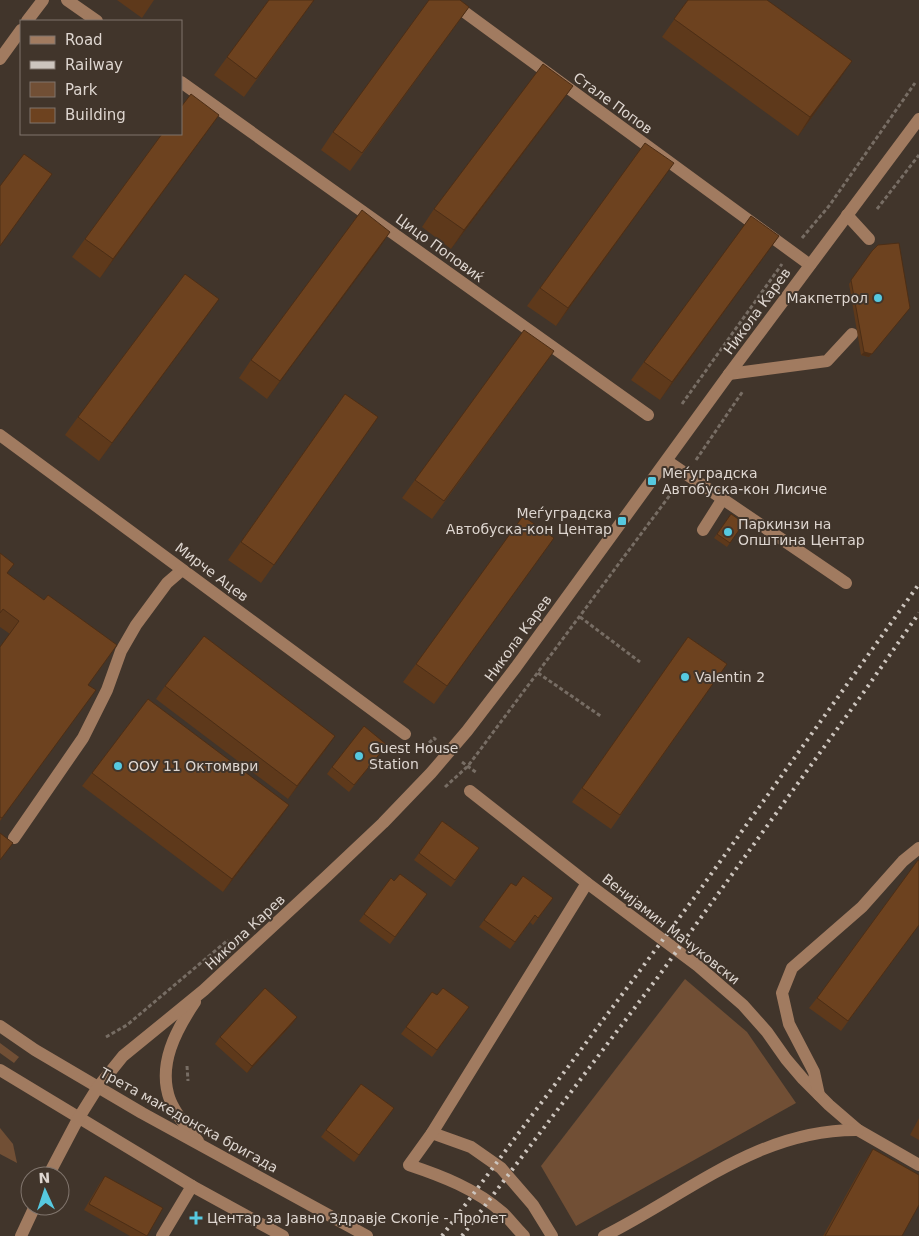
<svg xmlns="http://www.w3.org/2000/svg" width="919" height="1236" font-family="'DejaVu Sans',sans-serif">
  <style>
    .green { fill: #714f35 }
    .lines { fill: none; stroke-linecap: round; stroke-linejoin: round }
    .path { stroke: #776d64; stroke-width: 3; stroke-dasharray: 4 2.5; stroke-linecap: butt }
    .minor { stroke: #a17b60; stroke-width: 12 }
    .rail { stroke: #cdc5be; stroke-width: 4; stroke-dasharray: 2.5 5; stroke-linecap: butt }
    .wall { fill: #5e391b }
    .shaded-wall { fill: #4c2e16 }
    .building { fill: #6d421f; stroke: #4c2e16 }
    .poi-dot { fill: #56c9e0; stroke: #41352b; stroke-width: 2 }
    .labels { text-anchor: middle; stroke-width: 4; stroke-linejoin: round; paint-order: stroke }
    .street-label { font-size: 14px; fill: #ded6d0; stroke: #41352b }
    .poi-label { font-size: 14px; fill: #ded6d0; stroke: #41352b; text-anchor: start }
  </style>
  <rect width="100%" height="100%" fill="#41352b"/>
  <g class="green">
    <path d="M685,979L747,1032L796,1103L576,1226L541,1166Z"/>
    <path d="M0,1043L19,1057L14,1063L0,1053Z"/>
    <path d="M0,1128L13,1144L17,1163L0,1154Z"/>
  </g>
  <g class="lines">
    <g class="path">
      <path d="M877,209L919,155"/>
      <path d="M802,238L829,206L915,83"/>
      <path d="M682,404L782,264"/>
      <path d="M696,460L743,391"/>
      <path d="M580,617L640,662"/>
      <path d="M538,673L602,717"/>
      <path d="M419,745L424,748L434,738L436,740"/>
      <path d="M462,762L477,773"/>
      <path d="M445,787L468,766L676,487"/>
      <path d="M106,1037L127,1025L228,940"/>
      <path d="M187,1066L188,1081"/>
    </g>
    <g class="minor">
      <path d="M67,0L97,21"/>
      <path d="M448,0L810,265"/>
      <path d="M27,21L43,0"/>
      <path d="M0,59L21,30"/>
      <path d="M181,82L648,415"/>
      <path d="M847,215L869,239"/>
      <path d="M729,374L827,361L852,334"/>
      <path d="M0,435L405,734"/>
      <path d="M667,461L846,583"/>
      <path d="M703,530L722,500"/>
      <path d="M470,791L587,883L698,966L743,1005L767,1032L786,1059L803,1079L829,1105L858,1130L919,1165"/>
      <path d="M14,838L83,738L107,690L121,651L136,625L167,583L182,570"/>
      <path d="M195,1002C176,1030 157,1065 170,1100C176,1115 188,1129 198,1141"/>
      <path d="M0,1026L35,1050L142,1113L367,1236"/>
      <path d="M0,1070L192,1186L283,1236"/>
      <path d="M819,1095L814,1072L789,1024L782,993L792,968L862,907L903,861L919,848"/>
      <path d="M432,1133L471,1147L501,1168L533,1205L552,1236"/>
      <path d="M48,1176L78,1119L98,1087L123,1056L204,990L327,876L383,823L431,773L467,731L516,667L729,374L919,119"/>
      <path d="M21,1236L35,1206"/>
      <path d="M162,1236L192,1186"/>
      <path d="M524,1236C517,1229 510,1220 503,1213C476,1189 442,1176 409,1165L432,1133L587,883"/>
      <path d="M604,1236C688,1194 759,1129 858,1130"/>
    </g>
    <g class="rail">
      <path d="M442,1236L694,898L919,584"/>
      <path d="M462,1236L658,977L866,689L919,613"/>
    </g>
  </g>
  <g class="wall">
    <path d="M117,0H154L142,18Z"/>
    <path d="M269,0H314L244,97L214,75Z"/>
    <path d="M688,0L839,80L798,136L662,37Z"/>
    <path d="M469,7L350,171L321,150L333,132Z"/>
    <path d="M560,104L451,249L422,227L434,209Z"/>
    <path d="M219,115L100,278L72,257L85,239Z"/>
    <path d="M661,181L556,326L527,306L540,288Z"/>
    <path d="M390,232L267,399L239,378L251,360Z"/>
    <path d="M779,236L660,400L631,380L644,362Z"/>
    <path d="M872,251L907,311L869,357L861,355L849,284Z"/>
    <path d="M219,299L99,461L65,435L78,417Z"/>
    <path d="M554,351L432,519L402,498L415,480Z"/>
    <path d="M345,394L378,417L261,583L228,560Z"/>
    <path d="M731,514L744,523L727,547L714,538Z"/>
    <path d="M554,538L434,704L403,682L416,664Z"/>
    <path d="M0,553L8,573L89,685L86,703L0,821V647L10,634L0,627Z"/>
    <path d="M688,637L727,664L611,829L572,802Z"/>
    <path d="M165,686L326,749L288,799L156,699Z"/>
    <path d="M382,751L349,792L327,774L332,767Z"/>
    <path d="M92,773L280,818L223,892L82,786Z"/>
    <path d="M442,821L479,848L451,887L414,860Z"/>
    <path d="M391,878L394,881L427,894L390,944L359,921Z"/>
    <path d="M511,883L516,886L553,898L533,925L530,922L510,949L479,927Z"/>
    <path d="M919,925L841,1031L809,1008L817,998Z"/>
    <path d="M432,992L437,995L469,1007L432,1057L401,1034Z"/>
    <path d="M297,1017L292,1024L247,1073L215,1044L220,1037Z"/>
    <path d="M394,1108L354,1162L321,1137L326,1130Z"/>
    <path d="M919,1118V1140L910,1135Z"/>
    <path d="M873,1149L902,1236H823L864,1163Z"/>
    <path d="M105,1176L147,1236H130L84,1210L100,1183Z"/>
  </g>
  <g class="shaded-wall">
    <path d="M852,61L839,80L798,136L810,117Z"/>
    <path d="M573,86L560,104L451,249L464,230Z"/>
    <path d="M219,115L206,133L100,278L113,259Z"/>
    <path d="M674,163L661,181L556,326L568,308Z"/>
    <path d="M390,232L378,250L267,399L280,381Z"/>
    <path d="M779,236L766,254L660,400L672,382Z"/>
    <path d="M219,299L206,317L99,461L112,443Z"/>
    <path d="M907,311L869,357L861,355L864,352Z"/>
    <path d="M335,736L326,749L288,799L297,786Z"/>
    <path d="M289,805L280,818L223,892L232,879Z"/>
    <path d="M297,1017L292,1024L247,1073L252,1066Z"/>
  </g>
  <g class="building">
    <path d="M269,0H314L256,79L227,57Z"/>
    <path d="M429,0H460L469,7L362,153L333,132Z"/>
    <path d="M688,0H767L852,61L810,117L674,19Z"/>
    <path d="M543,64L573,86L464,230L434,209Z"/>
    <path d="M191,94L219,115L113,259L85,239L162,134H181V107Z"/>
    <path d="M645,143L674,163L568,308L540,288Z"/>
    <path d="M24,154L52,174L0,246V186Z"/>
    <path d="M362,210L390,232L280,381L251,360Z"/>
    <path d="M751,216L779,236L672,382L644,362Z"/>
    <path d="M899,243L910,308L872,354L864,352L851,280L872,251L878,245Z"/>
    <path d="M185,274L219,299L112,443L78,417Z"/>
    <path d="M524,330L554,351L444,501L415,480Z"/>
    <path d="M345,394L378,417L274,565L241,542Z"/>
    <path d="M731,514L744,523L730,543L717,534Z"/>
    <path d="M523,516L554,538L447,686L416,664Z"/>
    <path d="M0,553L14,564L7,573L44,600L48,595L117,645L88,685L96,690L2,818L0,817V647L19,621L3,609L0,613Z"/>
    <path d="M204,636L335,736L297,786L165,686Z"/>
    <path d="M688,637L727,664L620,815L582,788Z"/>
    <path d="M148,699L289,805L232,879L92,773Z"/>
    <path d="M364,726L387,745L354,785L332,767Z"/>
    <path d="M442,821L479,848L455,880L419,853Z"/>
    <path d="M0,833L13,843L0,860Z"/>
    <path d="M918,860L919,861V925L848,1021L817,998Z"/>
    <path d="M400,874L427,894L395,937L364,914L391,878L394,881Z"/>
    <path d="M523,876L553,898L538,918L535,915L515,942L484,920L511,883L516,886Z"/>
    <path d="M265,988L297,1017L252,1066L220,1037Z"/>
    <path d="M443,988L469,1007L437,1050L406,1027L432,992L437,995Z"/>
    <path d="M361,1084L394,1108L359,1155L326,1130Z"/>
    <path d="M873,1149L919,1175V1205L902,1236H825Z"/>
    <path d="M105,1176L163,1208L147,1236L89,1204Z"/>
  </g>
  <g class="poi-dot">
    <circle cx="878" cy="298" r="5"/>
    <rect x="647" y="476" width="10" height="10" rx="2.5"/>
    <rect x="617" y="516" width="10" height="10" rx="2.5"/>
    <circle cx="728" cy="532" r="5"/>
    <circle cx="685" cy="677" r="5"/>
    <circle cx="359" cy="756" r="5"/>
    <circle cx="118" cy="766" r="5"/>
    <path d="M193.5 1210.5h5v5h5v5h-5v5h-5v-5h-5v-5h5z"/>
  </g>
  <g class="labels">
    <g class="street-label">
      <text transform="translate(613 103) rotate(36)" y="5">Стале Попов</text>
      <text transform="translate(440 248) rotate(36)" y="5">Цицо Поповиќ</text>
      <text transform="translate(757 311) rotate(-54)" y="5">Никола Карев</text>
      <text transform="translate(212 572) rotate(37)" y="5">Мирче Ацев</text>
      <text transform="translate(518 638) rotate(-54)" y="5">Никола Карев</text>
      <text transform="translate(671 929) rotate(38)" y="5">Венијамин Мачуковски</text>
      <text transform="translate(245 932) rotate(-43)" y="5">Никола Карев</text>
      <text transform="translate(189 1120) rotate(29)" y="5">Трета македонска бригада</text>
    </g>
    <g class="poi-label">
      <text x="868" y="303" text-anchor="end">Макпетрол</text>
      <text x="662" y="478">Меѓуградска<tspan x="662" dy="16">Автобуска-кон Лисиче</tspan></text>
      <text x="612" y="518" text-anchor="end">Меѓуградска<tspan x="612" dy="16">Автобуска-кон Центар</tspan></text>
      <text x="738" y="529">Паркинзи на<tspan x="738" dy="16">Општина Центар</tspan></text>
      <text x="695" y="682">Valentin 2</text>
      <text x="369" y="753">Guest House<tspan x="369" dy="16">Station</tspan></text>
      <text x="128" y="771">ООУ 11 Октомври</text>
      <text x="207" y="1223">Центар за Јавно Здравје Скопје - Пролет</text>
    </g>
  </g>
  <rect x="20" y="20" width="162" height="115" fill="#41352b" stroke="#80756d"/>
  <rect x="30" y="36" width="25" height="8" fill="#a17b60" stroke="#80756d"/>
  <text x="65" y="45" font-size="15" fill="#ded6d0">Road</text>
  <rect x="30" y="61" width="25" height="8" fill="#cdc5be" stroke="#80756d"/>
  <text x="65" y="70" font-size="15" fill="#ded6d0">Railway</text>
  <rect x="30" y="82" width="25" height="15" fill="#714f35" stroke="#80756d"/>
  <text x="65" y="95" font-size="15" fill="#ded6d0">Park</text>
  <rect x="30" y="108" width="25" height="15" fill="#6d421f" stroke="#80756d"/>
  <text x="65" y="120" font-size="15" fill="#ded6d0">Building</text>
  <g transform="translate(45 1191) rotate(357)"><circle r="24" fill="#41352b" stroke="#80756d"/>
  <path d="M0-4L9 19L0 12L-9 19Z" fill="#56c9e0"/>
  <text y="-8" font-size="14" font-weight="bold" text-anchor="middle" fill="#ded6d0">N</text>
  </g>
</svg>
